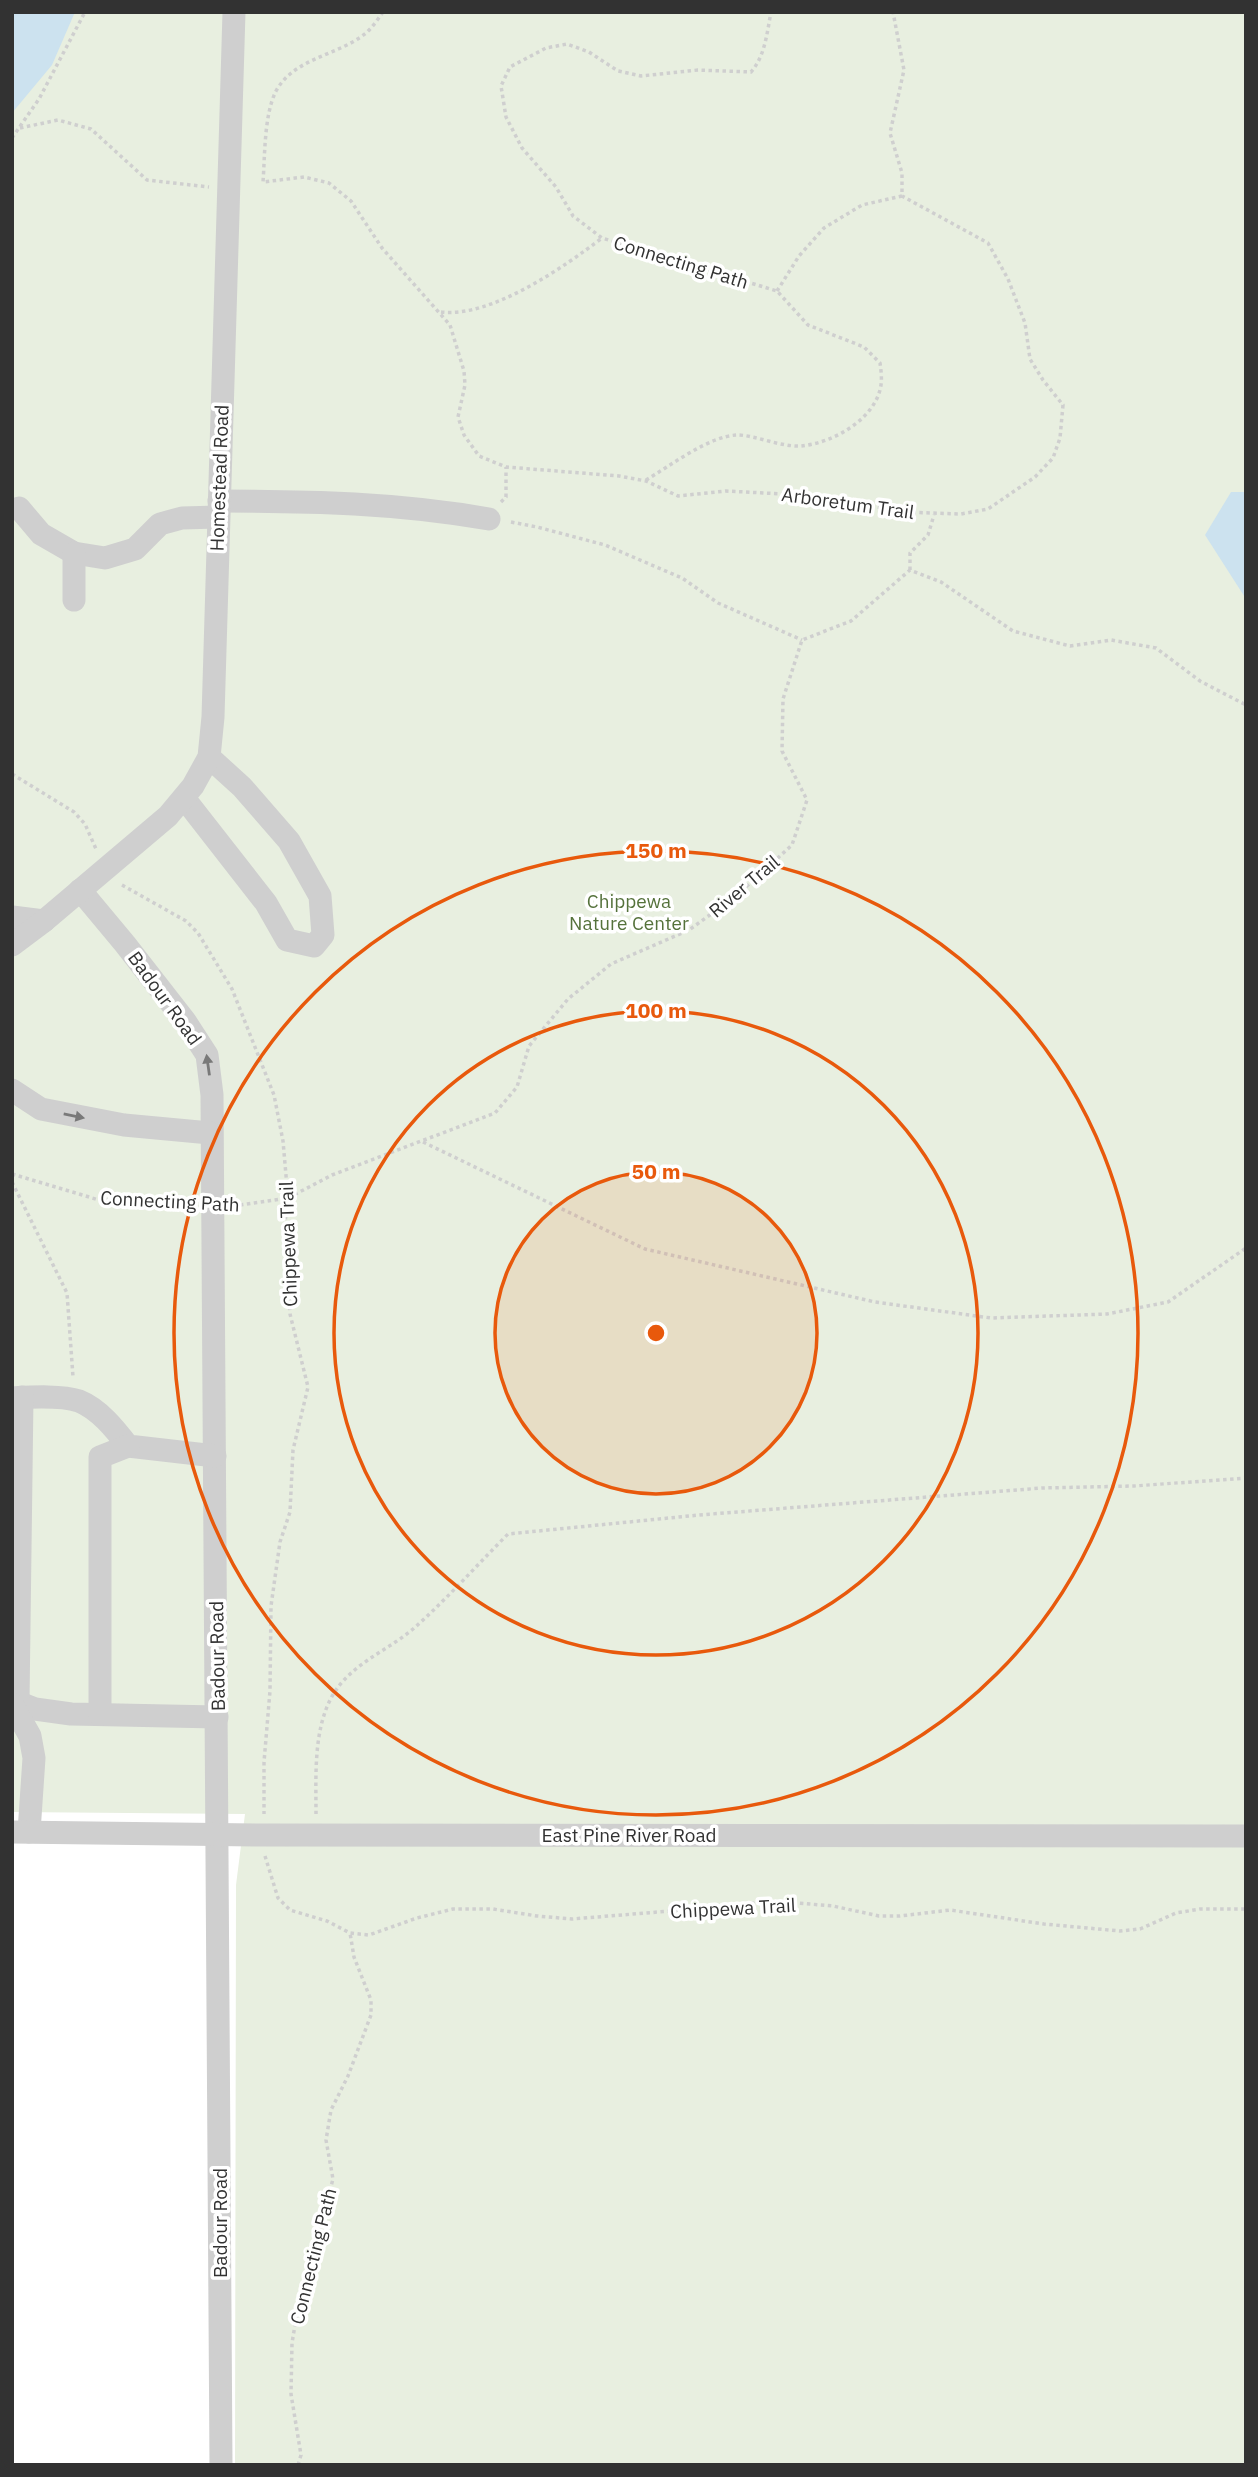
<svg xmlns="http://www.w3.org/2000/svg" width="1258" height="2477" font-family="'IBM Plex Sans',sans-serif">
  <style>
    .green { fill: #e8efe0 }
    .water { fill: #cce2ef }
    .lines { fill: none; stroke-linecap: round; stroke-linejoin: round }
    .path { stroke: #cfcfcf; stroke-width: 3.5; stroke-dasharray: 3.5 3.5; stroke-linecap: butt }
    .minor { stroke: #cfcfcf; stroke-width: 23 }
    .oneway { fill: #797979 }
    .ring { fill: none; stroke: #e8590c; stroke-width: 3.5 }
    .labels { text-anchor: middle; stroke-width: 7; stroke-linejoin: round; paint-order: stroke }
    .street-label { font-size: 19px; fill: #323232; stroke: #fff }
    .park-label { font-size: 19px; fill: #55723b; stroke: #fff }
    .centre { fill: #e8590c; stroke: #fff; stroke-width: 3.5 }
    .ring-label { font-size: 21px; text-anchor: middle; font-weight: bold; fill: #e8590c; stroke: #fff; stroke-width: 7; stroke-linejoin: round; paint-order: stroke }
  </style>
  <rect width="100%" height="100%" fill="#fff"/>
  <path class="green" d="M12,12H1246V2465H235L236,1885L245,1814L12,1812Z"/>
  <g class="water">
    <path d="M12,12H75L52,65L12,113Z"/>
    <path d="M1231,492H1246V599L1205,535Z"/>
  </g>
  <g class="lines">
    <g class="path">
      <path d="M383,12C378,19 372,28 366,33C338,56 295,57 276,91C264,115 265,155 263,182L304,177L329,183L351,201L382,248L450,325L464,371L465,385L458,417L464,435L479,456L506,467L619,476L646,481L678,496L726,491L821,496L903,512L961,514L988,509L1035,477L1053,458L1060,438L1063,405L1043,380L1030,359L1025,323L1008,279L988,243L902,196V173L890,133L904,70L893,12"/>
      <path d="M20,128L58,120L91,129L147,180L209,187"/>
      <path d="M12,138L39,99L85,12"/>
      <path d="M777,291L799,256L824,228L862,205L902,196"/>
      <path d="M441,312C491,318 564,267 602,238"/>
      <path d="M646,480C670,466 709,436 737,435C755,435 780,447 801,446C833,443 876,419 881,385C882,378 881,370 880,363L864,347L808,325L777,291L602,238L573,216L556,187L522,148L506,117L501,86L510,67L546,48L567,44L589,52L618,71L641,76L698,70L751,72C765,56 767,33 771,12"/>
      <path d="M501,502L506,497V467"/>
      <path d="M511,522L537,527L605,545L682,578L718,603L802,640"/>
      <path d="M910,570V553L928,535L934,515"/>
      <path d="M12,774L74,812L85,824L96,849"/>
      <path d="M122,885L186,921L198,933L232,989L274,1095L283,1141L288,1198L284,1231L290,1314L308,1387L293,1450L290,1512L280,1542L271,1606L270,1691L264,1762V1814"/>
      <path d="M423,1142L645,1249L875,1302L991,1318L1107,1314L1168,1302L1246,1248"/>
      <path d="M12,1174L99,1200H191"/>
      <path d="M12,1182L67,1293L73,1377"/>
      <path d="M233,1206L288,1198L332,1175L495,1113L517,1087L529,1046L568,999L611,964L689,930L736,896L792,845L807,800L782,751L783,699L802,640L851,621L910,570L941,582L1013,631L1070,646L1111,640L1156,648L1200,681L1246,705"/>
      <path d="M316,1814C316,1775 313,1727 334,1693C353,1663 387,1651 413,1629C447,1599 476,1566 508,1534L699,1515L1042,1488L1134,1486L1246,1478"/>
      <path d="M265,1856L278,1898L290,1910L327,1921L350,1933L369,1935L417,1918L453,1909H493L537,1916L572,1919L683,1910L733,1904L786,1902L833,1906L879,1916H900L950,1910L1044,1924L1120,1931L1140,1929L1176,1913L1200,1909H1246"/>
      <path d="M298,2465L301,2455L291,2394L292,2343L297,2313L333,2179L326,2140L331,2110L348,2076L371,2015V2000L354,1957L350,1933"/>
    </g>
    <g class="minor">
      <path d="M219,501C310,501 399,503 489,519"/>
      <path d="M19,508L41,534L74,553L105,558L135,549L160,524L182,518L218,517"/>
      <path d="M74,600V553"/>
      <path d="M184,798L266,903L287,940L314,946L323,935L320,896L289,841L242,787L209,757"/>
      <path d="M80,890L125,944L185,1021L207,1055L212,1095L221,2465"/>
      <path d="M12,917L44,921"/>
      <path d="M12,945L44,921L168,816L193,786L209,757L213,717L234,12"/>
      <path d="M12,1090L41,1109L124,1125L210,1133"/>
      <path d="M12,1398C31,1397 61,1395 79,1401C99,1409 115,1429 128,1446L215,1456"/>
      <path d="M12,1700L35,1709L71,1714L217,1717"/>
      <path d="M18,1702L22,1397"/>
      <path d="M12,1704L30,1736L34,1758L29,1832"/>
      <path d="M100,1714V1457L128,1446"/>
      <path d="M12,1832L264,1835L1246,1836"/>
    </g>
  </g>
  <defs><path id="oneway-solid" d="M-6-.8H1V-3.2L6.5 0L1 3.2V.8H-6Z" transform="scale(1.75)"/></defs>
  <g class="oneway">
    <use href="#oneway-solid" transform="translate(208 1065) rotate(-98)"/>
    <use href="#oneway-solid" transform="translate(74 1116) rotate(11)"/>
  </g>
  <circle cx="656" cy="1333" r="161" fill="#e8590c" fill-opacity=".12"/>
  <g class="ring">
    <circle cx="656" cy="1333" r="161"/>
    <circle cx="656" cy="1333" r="322"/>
    <circle cx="656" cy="1333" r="482"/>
  </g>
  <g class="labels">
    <g class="street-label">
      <text transform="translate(681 262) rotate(17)" y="7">Connecting Path</text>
      <text transform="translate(219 478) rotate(-88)" y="7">Homestead Road</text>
      <text transform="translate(848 503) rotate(8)" y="7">Arboretum Trail</text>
      <text transform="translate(744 886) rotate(-40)" y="7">River Trail</text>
      <text transform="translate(165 998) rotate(54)" y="7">Badour Road</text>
      <text transform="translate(170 1201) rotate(3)" y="7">Connecting Path</text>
      <text transform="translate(288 1244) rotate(-92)" y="7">Chippewa Trail</text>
      <text transform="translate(217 1656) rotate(-91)" y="7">Badour Road</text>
      <text x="629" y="1842">East Pine River Road</text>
      <text transform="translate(733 1908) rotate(-3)" y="7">Chippewa Trail</text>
      <text transform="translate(220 2223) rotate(-90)" y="7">Badour Road</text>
      <text transform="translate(313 2256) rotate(-76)" y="7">Connecting Path</text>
    </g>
    <g class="park-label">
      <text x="629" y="908">Chippewa<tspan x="629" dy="22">Nature Center</tspan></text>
    </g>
  </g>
  <circle cx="656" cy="1333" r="10" class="centre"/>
  <g class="ring-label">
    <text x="656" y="858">150 m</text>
    <text x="656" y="1018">100 m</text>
    <text x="656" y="1179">50 m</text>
  </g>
  <rect width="1258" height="2477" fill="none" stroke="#323232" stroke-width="28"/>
</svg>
